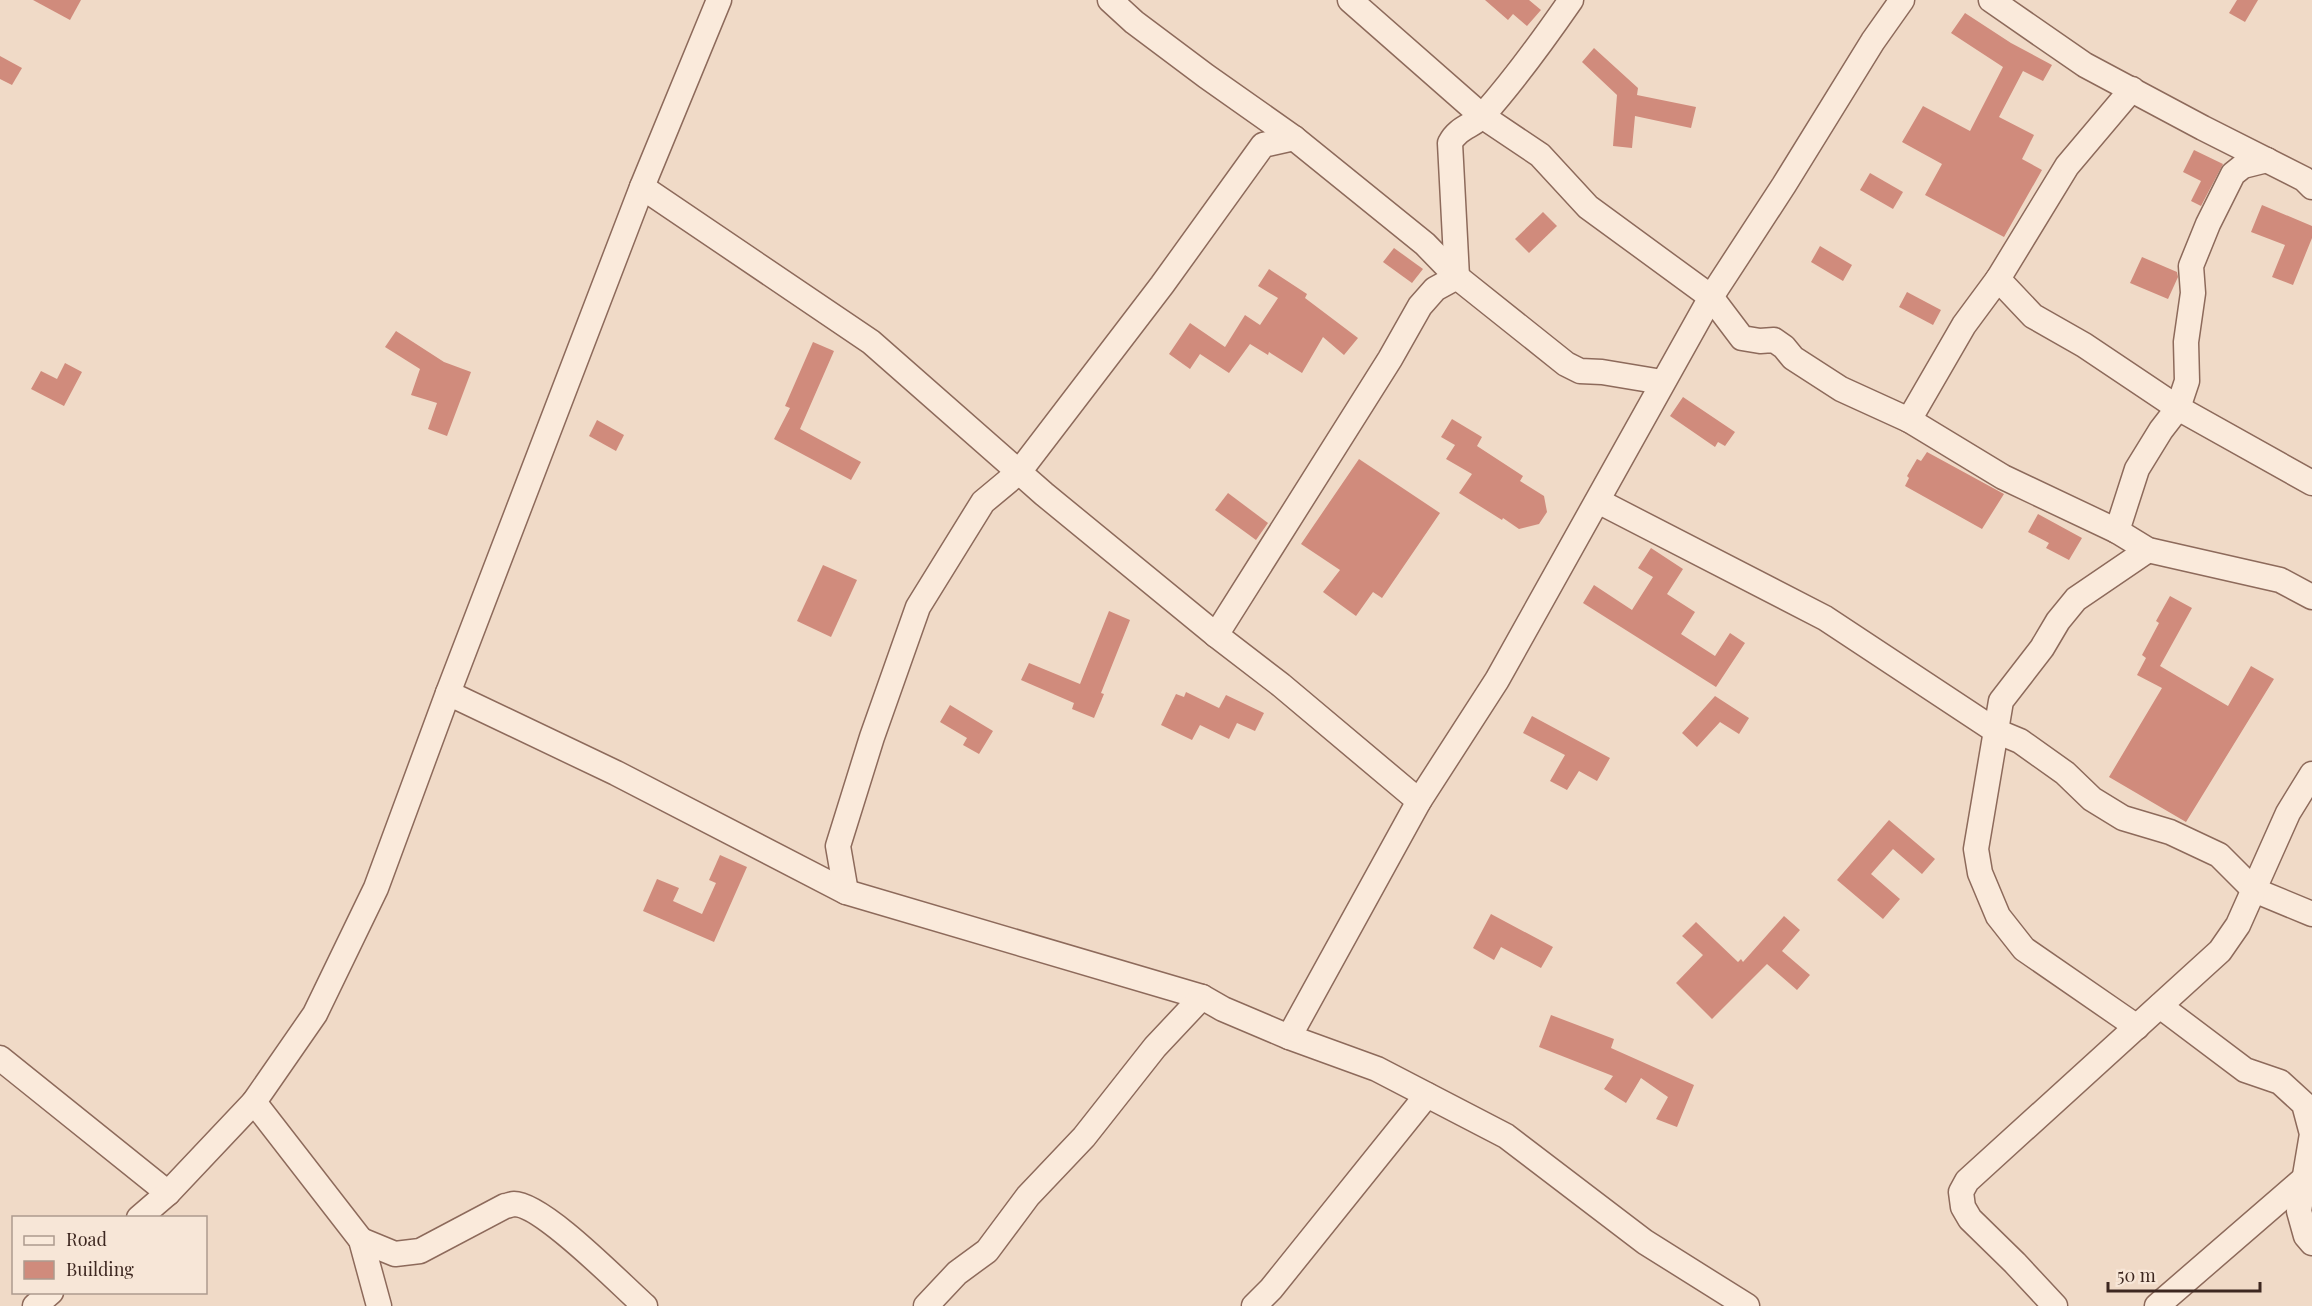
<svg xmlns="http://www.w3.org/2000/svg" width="2312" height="1306" font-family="'Playfair Display',serif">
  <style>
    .building { fill: #d08b7c }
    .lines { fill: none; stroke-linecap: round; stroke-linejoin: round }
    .minor-casing { stroke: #8d6a5b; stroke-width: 27 }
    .minor { stroke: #faeadb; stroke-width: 24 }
  </style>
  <rect width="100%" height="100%" fill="#f0dac7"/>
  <g class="building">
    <path d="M33,0H81L70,20Z"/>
    <path d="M1485,0H1529L1541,10L1527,26L1513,14L1508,20Z"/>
    <path d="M2237,0H2258L2245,22L2229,13Z"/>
    <path d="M1965,13L2011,43L2052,65L2043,81L2023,71L1999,117L2034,135L2022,159L2042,170L2004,237L1925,195L1942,164L1902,142L1923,106L1970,131L2003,67L1951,33Z"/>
    <path d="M1594,48L1638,88L1637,95L1696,107L1691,128L1635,116L1632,148L1613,146L1617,95L1582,62Z"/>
    <path d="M0,56L22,68L12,85L0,79Z"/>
    <path d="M2194,150L2223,164L2201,206L2191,201L2201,181L2183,172Z"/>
    <path d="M1870,173L1903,192L1893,209L1860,190Z"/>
    <path d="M2262,205L2312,226V238L2293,285L2272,277L2285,245L2251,232Z"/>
    <path d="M1543,212L1557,226L1529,253L1515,239Z"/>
    <path d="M1820,246L1852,265L1843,281L1811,262Z"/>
    <path d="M1394,248L1423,269L1412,283L1383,262Z"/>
    <path d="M2142,257L2177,272L2178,277L2168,299L2130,283Z"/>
    <path d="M1269,269L1307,294L1305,298L1358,338L1344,355L1323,337L1302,373L1269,352L1268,355L1250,344L1229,373L1200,354L1190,369L1169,354L1190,323L1225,347L1245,315L1260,325L1278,298L1258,286Z"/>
    <path d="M1907,292L1941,310L1933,325L1899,307Z"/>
    <path d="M396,331L444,362L471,372L447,436L428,429L437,403L411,395L420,369L385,347Z"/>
    <path d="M813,342L834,351L800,429L861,462L851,480L774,439L790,408L785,406Z"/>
    <path d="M65,363L82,372L64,406L31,389L41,371L57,379Z"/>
    <path d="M1683,397L1735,432L1725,446L1718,442L1715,447L1670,416Z"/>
    <path d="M1452,419L1482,437L1477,446L1523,476L1520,481L1544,496L1547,512L1539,524L1519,529L1503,518L1502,520L1459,493L1472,474L1446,459L1455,445L1441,437Z"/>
    <path d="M597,420L624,435L616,451L589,436Z"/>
    <path d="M1927,452L2004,494L1982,529L1905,486L1909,478L1907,476L1917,459L1921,461Z"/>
    <path d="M1359,459L1440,513L1382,598L1373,592L1356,616L1323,592L1340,570L1301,544Z"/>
    <path d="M1228,493L1268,523L1256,540L1215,510Z"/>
    <path d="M2038,514L2082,538L2069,560L2046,548L2049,543L2028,532Z"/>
    <path d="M1651,548L1683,569L1667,594L1695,612L1681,634L1715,656L1730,633L1745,643L1716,687L1583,603L1594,585L1632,610L1653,577L1638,568Z"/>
    <path d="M823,565L857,580L831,637L797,621Z"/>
    <path d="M2170,596L2192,608L2160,666L2228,706L2251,666L2274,679L2186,822L2109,777L2162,688L2137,675L2146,658L2142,655L2159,623L2156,621Z"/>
    <path d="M1109,611L1130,620L1101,693L1104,694L1094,718L1072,709L1074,703L1021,680L1029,663L1080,684Z"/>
    <path d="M1186,692L1219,708L1226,695L1264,713L1255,731L1237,723L1229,739L1200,725L1192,740L1161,725L1176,694L1184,697Z"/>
    <path d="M1715,696L1749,718L1739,734L1720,722L1697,747L1682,733Z"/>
    <path d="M950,705L993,731L979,754L963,745L967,738L940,722Z"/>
    <path d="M1532,716L1610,758L1597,781L1579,771L1567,790L1550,781L1565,755L1523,733Z"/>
    <path d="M1889,820L1935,859L1922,874L1893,849L1871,874L1900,899L1883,919L1837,880Z"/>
    <path d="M720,855L747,867L714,942L643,911L657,879L679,888L673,901L702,914L716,883L709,880Z"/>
    <path d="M1491,914L1553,947L1541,968L1501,947L1494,960L1473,948Z"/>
    <path d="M1784,916L1800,930L1782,951L1810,975L1797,990L1767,964L1712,1019L1676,983L1703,955L1682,936L1696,922L1738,962L1741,959L1743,962Z"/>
    <path d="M1551,1015L1614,1039L1611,1048L1694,1085L1677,1127L1656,1119L1668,1097L1641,1078L1626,1103L1604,1089L1613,1076L1539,1047Z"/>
  </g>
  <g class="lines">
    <defs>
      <g id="minor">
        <path d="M1110,0L1134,22L1206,76L1294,138L1425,244L1457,277L1566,364L1580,371L1602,372L1662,382"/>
        <path d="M1350,0L1482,116L1540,155L1588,207L1711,297L1742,338L1760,341L1774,340L1784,347L1793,358L1841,389L1909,420L2003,477L2117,531L2148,550L2280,580L2312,597"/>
        <path d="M1991,0L2085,65L2203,128L2304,179L2312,187"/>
        <path d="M642,187L871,342L1044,494L1216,635L1281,685L1419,801"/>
        <path d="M1998,279L2033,316L2084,345L2178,408L2312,483"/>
        <path d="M1909,420L1964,325L1998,279L2067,166L2132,89"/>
        <path d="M1598,501L1825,618L1996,731L2020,741L2065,773L2092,799L2123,818L2170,832L2219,855L2254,890L2312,914"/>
        <path d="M2117,531L2137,469L2161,430L2178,408L2187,381L2186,342L2193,293L2191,266L2208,224L2233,174L2243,166L2267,160"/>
        <path d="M1216,635L1390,359L1420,306L1435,289L1457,277L1450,143C1459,126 1473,127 1484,114C1516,78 1544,39 1571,0"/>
        <path d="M448,693L616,773L846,892L1202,997L1223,1009L1289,1037L1377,1069L1506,1136L1645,1242L1747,1306"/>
        <path d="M846,892L838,846L872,737L918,607L983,502L1019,472L1162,285L1263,145L1294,138"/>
        <path d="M2160,1006L2245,1070L2280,1082L2304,1104L2312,1134L2299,1211L2306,1236L2312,1243"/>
        <path d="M2137,1027L2024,949L1998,916L1980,873L1976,849L2001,701L2042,648L2058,621L2076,599L2148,550"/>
        <path d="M1289,1037L1419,801L1497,680L1711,297L1784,185L1873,41L1902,0"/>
        <path d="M0,1058L168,1193"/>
        <path d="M254,1102L361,1240L379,1306"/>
        <path d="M139,1218L168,1193L254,1102L315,1014L376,888L448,693L642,187L719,0"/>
        <path d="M361,1240L395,1254L420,1251L505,1206C508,1206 511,1204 514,1204C543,1204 621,1285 645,1306"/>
        <path d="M35,1306L51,1292"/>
        <path d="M926,1306L957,1273L987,1251L1028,1196L1084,1137L1155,1047L1202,997"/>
        <path d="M1254,1306L1271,1289L1427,1095"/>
        <path d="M2055,1306L2015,1263L1970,1219L1963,1207L1961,1192L1967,1181L2220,951L2238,925L2288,813L2312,774"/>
        <path d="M2157,1306L2306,1177"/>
      </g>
    </defs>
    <use href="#minor" class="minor-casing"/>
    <use href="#minor" class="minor"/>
  </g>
  <rect x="12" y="1216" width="195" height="78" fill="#f7e6d7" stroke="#ad9a8e" stroke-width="1.5"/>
  <rect x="24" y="1236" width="30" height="9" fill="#faeadb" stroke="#ad9a8e" stroke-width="1.5"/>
  <text x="66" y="1246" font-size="18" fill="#3d2720">Road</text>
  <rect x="24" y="1261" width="30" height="18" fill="#d08b7c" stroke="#ad9a8e" stroke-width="1.5"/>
  <text x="66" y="1276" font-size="18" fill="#3d2720">Building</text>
  <path d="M2108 1282v9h152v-9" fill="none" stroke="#3d2720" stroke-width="3"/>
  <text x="2117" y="1282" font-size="18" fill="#3d2720" stroke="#f7e6d7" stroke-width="4.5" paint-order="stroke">50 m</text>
</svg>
